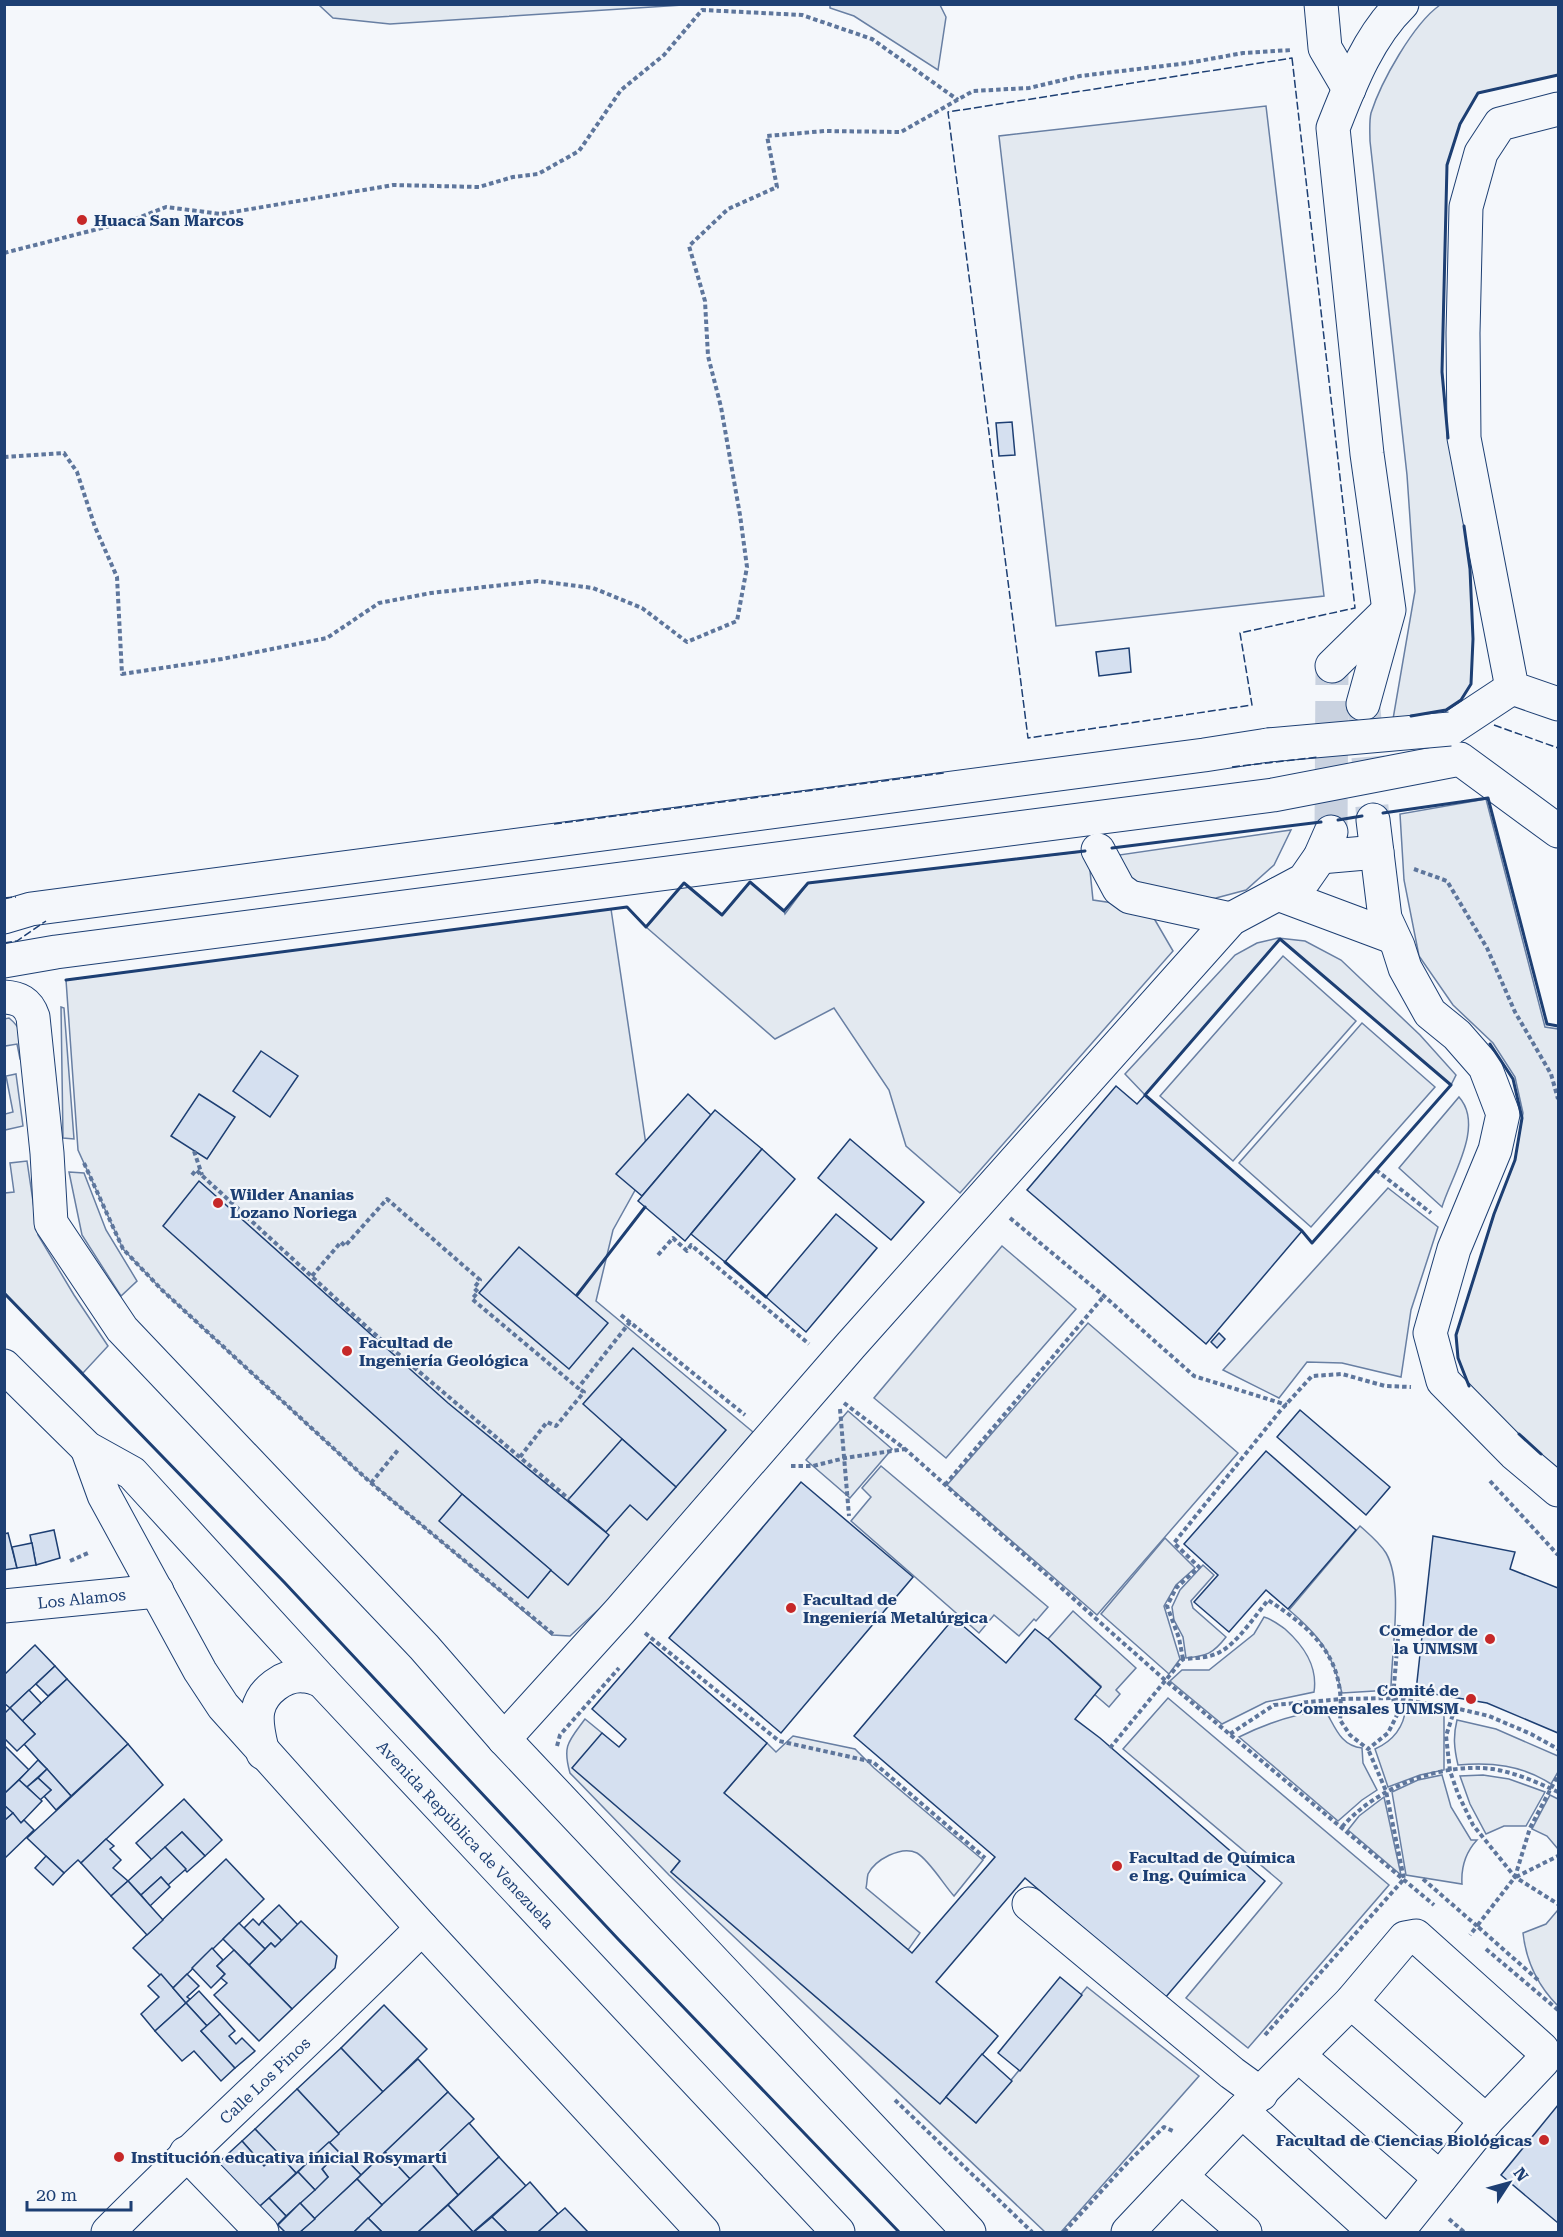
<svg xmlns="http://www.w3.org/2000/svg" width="1563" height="2237" font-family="'Roboto Serif',serif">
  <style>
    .green { fill: #e3e9f0; stroke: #687fa3; stroke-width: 1.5 }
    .building { fill: #d5e0f0; stroke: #1d3f73; stroke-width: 1.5 }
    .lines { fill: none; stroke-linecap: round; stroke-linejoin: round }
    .minor-tunnel { stroke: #c9d2e0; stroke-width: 33; stroke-dasharray: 33 16; stroke-linecap: butt }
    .minor-casing { stroke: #1d3f73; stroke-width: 35 }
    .major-casing { stroke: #1d3f73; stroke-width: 35 }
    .path { stroke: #5e769c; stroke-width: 4; stroke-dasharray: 4.5 3; stroke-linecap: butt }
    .minor { stroke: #f4f7fb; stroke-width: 33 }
    .major { stroke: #f4f7fb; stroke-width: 33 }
    .minor-bridge-casing { stroke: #1d3f73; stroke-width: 35; stroke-linecap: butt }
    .minor-bridge { stroke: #f4f7fb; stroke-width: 33 }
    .fence { stroke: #1d3f73; stroke-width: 1.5; stroke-dasharray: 8 3; stroke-linecap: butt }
    .wall { stroke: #1d3f73; stroke-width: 3 }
    .poi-dot { fill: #c62828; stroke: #f4f7fb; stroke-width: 2 }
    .labels { text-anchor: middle; stroke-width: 4.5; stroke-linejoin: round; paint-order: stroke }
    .poi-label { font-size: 16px; font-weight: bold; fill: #1d3f73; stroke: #f4f7fb; text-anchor: start }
    .street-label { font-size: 16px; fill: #1d3f73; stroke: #f4f7fb }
  </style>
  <rect width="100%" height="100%" fill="#f4f7fb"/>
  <g class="green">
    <path d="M319,5H683L390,24L333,18Z"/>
    <path d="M830,5H940L946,17L938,70L854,16L830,8Z"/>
    <path d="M1440,5H1558V75L1478,93L1460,124L1447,165L1442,371L1448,440L1463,512L1470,569L1473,639L1471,684L1461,700L1446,710L1393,719L1415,591L1407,475L1370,141C1370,133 1369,122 1371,113C1381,82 1413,24 1440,5Z"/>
    <path d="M1266,106L1324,596L1056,626L999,136Z"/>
    <path d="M1486,799L1545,1027L1558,1029V1469L1508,1425L1469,1386L1458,1358L1456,1335L1494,1214L1515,1160L1523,1113L1515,1077L1493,1043L1453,1005L1419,956L1404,880L1400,814Z"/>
    <path d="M1291,830L1274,865L1246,890L1216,898L1179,900L1129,884L1119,855Z"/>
    <path d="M1088,851L1093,900L1148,908L1173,951L960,1193L906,1146L889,1090L834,1008L775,1039L646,927L684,883L722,915L750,882L784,911L785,914L808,883Z"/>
    <path d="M611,909L649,1165L613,1230L596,1301L753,1432L611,1598L570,1636L552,1635L361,1474L162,1290L123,1249L78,1150L66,980Z"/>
    <path d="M1278,938L1305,941L1341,960L1420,1035L1456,1075L1451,1085L1280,939L1145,1095L1125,1074L1235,955L1257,943Z"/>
    <path d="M1283,956L1356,1021L1233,1161L1160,1096Z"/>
    <path d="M61,1007L64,1008L74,1139L63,1138Z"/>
    <path d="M9,1018C23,1029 24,1042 27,1058L20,1059L17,1044L5,1046L4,1019Z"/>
    <path d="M1362,1023L1435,1087L1311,1227L1239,1163Z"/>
    <path d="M16,1074L23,1126L5,1130V1114L13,1112L6,1076Z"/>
    <path d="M1459,1097C1485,1126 1451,1177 1442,1207L1399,1168Z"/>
    <path d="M27,1161L38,1235L74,1295L108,1346L83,1373L5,1293V1193L14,1192L10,1163Z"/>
    <path d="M69,1172L84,1173L106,1230L137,1281L121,1296L82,1235Z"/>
    <path d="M1388,1188L1438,1227L1411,1310L1401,1377L1342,1363L1307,1362L1279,1398L1223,1370Z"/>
    <path d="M1002,1246L1076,1309L946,1458L874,1398Z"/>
    <path d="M1088,1323L1238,1453L1097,1615L947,1485Z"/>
    <path d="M848,1411L892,1449L850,1498L806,1460Z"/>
    <path d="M881,1466L1048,1607L1036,1621L1034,1619L1019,1636L994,1615L979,1633L851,1521L871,1497L862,1488Z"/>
    <path d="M1360,1526C1370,1535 1379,1542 1386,1553C1404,1584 1391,1653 1391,1690L1342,1693C1332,1653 1321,1637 1289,1610Z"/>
    <path d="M1165,1538L1195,1568L1176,1585L1164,1606L1180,1659L1169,1674L1101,1614Z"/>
    <path d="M1203,1565L1214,1575L1191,1601L1193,1608L1226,1637C1213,1654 1206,1656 1186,1658L1183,1637L1174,1620L1172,1607L1180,1590Z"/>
    <path d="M1073,1611L1136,1668L1116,1690L1120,1694L1109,1707L1094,1694L1101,1686L1048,1639Z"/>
    <path d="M1264,1617C1272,1619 1278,1624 1285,1629C1304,1646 1318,1666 1314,1692L1266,1702L1222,1724L1170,1681L1182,1670H1209L1254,1634Z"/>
    <path d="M1168,1698L1389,1885L1248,2048L1186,1998L1282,1883L1123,1749Z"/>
    <path d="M1406,1707L1444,1714V1770L1420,1775L1388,1787L1375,1749C1393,1741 1404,1727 1406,1707Z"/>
    <path d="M1325,1710C1335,1726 1340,1746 1362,1748L1363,1763L1377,1790L1362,1800L1338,1821L1239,1737C1267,1723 1294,1714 1325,1710Z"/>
    <path d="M585,1719L602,1733L680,1861L671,1872L940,2103L946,2097L976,2123L1087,1987L1199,2076L1061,2232H1045L669,1875L570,1773C562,1745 569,1741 585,1719Z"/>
    <path d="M1457,1720L1496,1729L1558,1756V1772L1551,1784C1522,1765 1491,1762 1458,1765C1454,1748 1453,1736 1457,1720Z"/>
    <path d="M793,1736L855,1749L874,1768L983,1860L954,1896C944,1885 929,1860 917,1853C901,1845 875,1860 868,1874C867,1878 867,1884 866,1888L920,1933L908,1950L724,1793L767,1743L776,1752Z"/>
    <path d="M1442,1775L1451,1807L1471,1840H1477C1465,1853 1461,1868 1462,1884L1406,1875L1392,1792L1418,1780Z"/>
    <path d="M1483,1775L1509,1779L1545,1792L1526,1826H1504L1486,1834L1470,1804L1460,1776Z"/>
    <path d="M1550,1795L1558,1799V1849L1547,1836L1532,1829Z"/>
    <path d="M1384,1797L1401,1875L1348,1830L1359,1816Z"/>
    <path d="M1557,1911L1558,1912V2006C1538,1986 1526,1961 1523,1933L1546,1924Z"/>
  </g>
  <g class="building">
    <path d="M1012,422L1015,455L999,456L996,423Z"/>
    <path d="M1129,648L1131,672L1099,676L1096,652Z"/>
    <path d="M261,1051L298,1076L270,1117L233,1091Z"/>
    <path d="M1116,1086L1137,1104L1145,1095L1302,1231L1206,1344L1027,1190Z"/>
    <path d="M199,1094L235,1117L207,1159L171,1136Z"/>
    <path d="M688,1094L711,1115L642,1196L616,1174Z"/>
    <path d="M715,1110L762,1149L685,1241L638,1201Z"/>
    <path d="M850,1139L924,1202L891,1240L818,1178Z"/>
    <path d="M762,1149L795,1179L725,1262L691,1234Z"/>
    <path d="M199,1181L448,1403L609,1535L568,1585L462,1494L163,1226Z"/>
    <path d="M836,1214L877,1248L806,1332L766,1297Z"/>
    <path d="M519,1247L608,1323L569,1369L479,1293Z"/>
    <path d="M1219,1333L1225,1339L1217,1348L1211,1342Z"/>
    <path d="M633,1348L726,1430L676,1487L583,1404Z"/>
    <path d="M1300,1410L1390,1487L1366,1515L1277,1437Z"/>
    <path d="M622,1439L676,1487L647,1520L630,1505L606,1532L568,1500Z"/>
    <path d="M1266,1451L1356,1530L1288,1609L1266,1590L1229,1632L1194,1602L1218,1575L1184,1544Z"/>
    <path d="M801,1482L913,1577L781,1733L669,1638Z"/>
    <path d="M462,1494L551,1570L528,1598L439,1521Z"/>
    <path d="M54,1530L60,1558L36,1565L30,1535Z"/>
    <path d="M8,1533L17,1568L4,1570V1534Z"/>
    <path d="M1433,1536L1515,1552L1510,1569L1558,1588V1733L1487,1703L1416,1691Z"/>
    <path d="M32,1543L36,1565L17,1568L12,1547Z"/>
    <path d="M954,1618L1006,1663L1035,1629L1048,1639L1101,1687L1075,1719L1100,1738L1265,1881L1165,1998L1025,1878L936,1982L998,2036L940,2104L671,1872L680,1861L572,1768L602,1733L619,1747L626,1739L592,1709L650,1642L767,1743L724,1793L912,1953L995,1857L854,1736Z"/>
    <path d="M35,1645L55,1666L10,1708L4,1703V1675Z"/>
    <path d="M55,1666L67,1679L48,1696L36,1684Z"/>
    <path d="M67,1679L128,1744L71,1796L24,1744L35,1734L22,1721Z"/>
    <path d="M29,1690L41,1703L22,1721L10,1708Z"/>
    <path d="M10,1708L35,1734L17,1751L4,1738V1714Z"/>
    <path d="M128,1744L163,1785L81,1863L78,1860L64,1873L27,1838Z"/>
    <path d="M4,1745L29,1770L4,1794Z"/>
    <path d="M38,1760L47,1769L27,1787L19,1780Z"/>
    <path d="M47,1769L71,1796L56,1810L44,1796L51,1790L38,1778Z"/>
    <path d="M38,1778L51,1790L40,1800L27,1787Z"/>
    <path d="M19,1780L42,1801L21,1823L4,1805V1794Z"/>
    <path d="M184,1799L222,1840L205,1856L182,1832L152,1860L136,1843Z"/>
    <path d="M4,1805L13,1813L4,1821Z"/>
    <path d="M13,1813L21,1823L24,1820L34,1830L4,1859V1821Z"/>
    <path d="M182,1832L205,1856L187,1872L165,1847Z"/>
    <path d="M106,1839L114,1846L110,1849L121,1860L113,1868L128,1881L111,1896L81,1863Z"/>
    <path d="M165,1847L186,1869L168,1885L161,1877L141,1895L128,1881Z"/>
    <path d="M46,1856L64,1873L53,1885L35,1868Z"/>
    <path d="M226,1859L264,1899L173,1988L133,1948Z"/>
    <path d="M161,1877L170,1887L150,1906L141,1895Z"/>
    <path d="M128,1881L163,1920L147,1935L111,1896Z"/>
    <path d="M279,1905L298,1925L282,1941L262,1921Z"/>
    <path d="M253,1919L259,1925L262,1921L282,1941L275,1947L271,1943L265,1949L244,1928Z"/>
    <path d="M301,1921L337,1956L335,1968L292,2009L249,1965L271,1943L275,1947Z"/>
    <path d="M239,1923L265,1949L249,1965L223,1939Z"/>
    <path d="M212,1948L223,1960L217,1966L225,1974L211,1988L192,1968Z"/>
    <path d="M234,1950L292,2009L259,2041L214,1995L227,1983L221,1978L225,1974L217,1966Z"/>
    <path d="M161,1974L186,2003L155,2031L141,2014L159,1997L148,1986Z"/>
    <path d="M187,1974L199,1986L187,1997L190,1999L186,2003L173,1988Z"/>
    <path d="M1060,1977L1082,1995L1020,2071L998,2053Z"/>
    <path d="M199,1991L220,2014L207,2026L186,2003Z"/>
    <path d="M186,2003L207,2026L201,2031L235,2068L221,2081L194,2051L182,2061L155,2031Z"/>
    <path d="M384,2005L427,2049L383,2092L341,2048Z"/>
    <path d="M220,2014L235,2031L229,2036L236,2044L242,2038L255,2051L235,2068L201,2031Z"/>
    <path d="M341,2048L383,2092L339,2134L297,2089Z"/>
    <path d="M982,2054L1012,2081L976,2123L946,2097Z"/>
    <path d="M418,2059L448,2092L361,2175L329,2142Z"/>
    <path d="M297,2089L339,2134L296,2173L255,2129Z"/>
    <path d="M448,2092L474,2119L410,2179L385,2152Z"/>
    <path d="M1558,2105V2223L1501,2175Z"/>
    <path d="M469,2123L499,2157L458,2195L429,2161Z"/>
    <path d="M255,2129L278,2153L264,2166L242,2141Z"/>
    <path d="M242,2141L264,2166L278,2153L296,2173L258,2208L217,2164Z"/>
    <path d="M329,2142L361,2175L315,2219L300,2203L328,2177L322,2169L327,2164L317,2153Z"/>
    <path d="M385,2152L410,2179L382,2205L357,2179Z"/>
    <path d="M317,2153L327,2164L322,2169L328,2177L315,2190L298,2172Z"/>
    <path d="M499,2157L526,2186L473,2232L448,2205Z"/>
    <path d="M429,2161L458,2195L418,2232H382L368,2218Z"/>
    <path d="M298,2172L315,2190L286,2216L269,2198Z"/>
    <path d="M357,2179L382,2205L354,2232H300Z"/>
    <path d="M530,2182L558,2214L538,2232H507L492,2217Z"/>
    <path d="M269,2198L286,2216L270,2232L251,2214Z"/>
    <path d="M300,2203L315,2219L300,2232H285L278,2225Z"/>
    <path d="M448,2205L473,2232H418Z"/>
    <path d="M565,2208L588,2232H538L558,2214Z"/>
    <path d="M492,2217L506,2231L504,2232H474Z"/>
    <path d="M368,2218L382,2232H354Z"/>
  </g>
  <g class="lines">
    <g class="minor-tunnel">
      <path d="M1364,708L1373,820"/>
      <path d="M1331,832L1332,666"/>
    </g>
    <defs>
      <g id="minor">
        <path d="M1321,4L1325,48L1349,89"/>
        <path d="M1558,109L1500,124L1481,153L1466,207L1463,333L1464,438L1512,688L1558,704"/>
        <path d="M1332,666L1388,611"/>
        <path d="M1363,704L1389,610L1367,454L1333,128C1350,85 1368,37 1402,4"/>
        <path d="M1450,729L1512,688"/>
        <path d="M1373,820L1385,918L1398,946L1405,968L1430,1013L1457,1035L1485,1067L1503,1114L1495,1150L1454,1249L1430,1333L1443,1381L1514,1453L1558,1490"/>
        <path d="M1098,850L1119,889L1130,897L1231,919"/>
        <path d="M1320,857L1377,852"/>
        <path d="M1278,894L1393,937"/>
        <path d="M4,917L31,909L1204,755L1268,745"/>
        <path d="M4,961L56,952L1273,795L1460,759L1558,831"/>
        <path d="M4,997C19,998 28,1002 33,1017L47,1153L51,1223L122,1329L424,1647L504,1739L969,2232"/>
        <path id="s1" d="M4,1606L157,1591"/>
        <path d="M504,1739L620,1611L851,1345L1231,919L1304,880L1320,857L1331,832"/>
        <path d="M1029,1904L1232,2073L1261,2094"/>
        <path d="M1351,2002L1486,2121"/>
        <path d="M1299,2056L1440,2178"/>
        <path d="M1242,2111L1375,2232"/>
        <path d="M186,2153L262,2232"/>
        <path d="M1182,2177L1245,2232"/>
        <path id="s2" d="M108,2232C210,2129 319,2032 422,1928"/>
        <path d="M1128,2232L1242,2111L1351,2002L1405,1938L1416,1936L1542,2049L1545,2054L1543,2061L1486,2121L1397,2232"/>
      </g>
      <g id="major">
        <path id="s3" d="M4,1366L87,1448L132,1473L322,1681L838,2232"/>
        <path d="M87,1448L104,1495L200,1671L223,1706L422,1928L703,2232"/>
        <path d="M263,1753C260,1740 255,1724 258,1710C262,1691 284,1674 304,1676C310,1676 317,1679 322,1681"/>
      </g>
    </defs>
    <use href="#minor" class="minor-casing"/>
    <use href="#major" class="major-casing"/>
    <g class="path">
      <path d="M4,253L133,220L166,207L221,214L393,185L479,187L513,177L538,174L579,151L621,90L664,55L702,10L802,15L872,39L958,100"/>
      <path d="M4,457L64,453L77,472L95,527L117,577L122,674L222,659L327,638L379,603L431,593L538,581L593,588L642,608L687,642L737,621L747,567L740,515L721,407L708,356L705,301L689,246L728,209L777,187L767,136L825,131L901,132L973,91L1029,88L1080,76L1188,63L1243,53L1292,50"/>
      <path d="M1414,869L1447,881L1487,948L1515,1012L1551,1074L1558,1099"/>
      <path d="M194,1151L202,1175"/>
      <path d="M84,1163L123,1249L162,1290L371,1483L554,1635"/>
      <path d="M1376,1170L1431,1213"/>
      <path d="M192,1175L196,1170L370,1330L569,1499"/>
      <path d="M1010,1218L1104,1296L1194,1376L1287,1405"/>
      <path d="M658,1255L673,1238L687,1251L691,1245L809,1344"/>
      <path d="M312,1276L341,1242L345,1246L387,1199L480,1280L474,1288L478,1292L472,1299L578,1388L630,1322"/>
      <path d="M621,1315L745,1415"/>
      <path d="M844,1403L905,1449L1166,1681L1434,1905"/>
      <path d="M840,1409L849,1516"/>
      <path d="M520,1457L547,1422L556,1426L584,1392L578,1388"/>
      <path d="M791,1466H813L845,1458L905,1449"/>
      <path d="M1490,1481L1558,1555"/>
      <path d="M371,1483L398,1450"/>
      <path d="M945,1485L1104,1296"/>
      <path d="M70,1561L88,1553"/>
      <path d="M645,1633L779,1741L873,1762L985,1858"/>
      <path d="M1183,1659L1179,1638L1167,1606L1176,1588L1199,1567L1174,1543L1280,1411L1312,1376L1342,1374L1385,1386L1411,1387"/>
      <path d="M1455,1708L1446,1736L1450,1771L1458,1794L1473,1825L1515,1877L1558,1904"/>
      <path d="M1230,1734L1274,1705L1342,1699L1393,1698L1455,1708L1489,1716L1531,1734L1558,1749"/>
      <path d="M557,1746L560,1735L619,1668"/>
      <path d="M1110,1748L1183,1659C1196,1658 1209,1658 1220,1652C1237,1643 1256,1615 1268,1600C1315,1631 1346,1658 1340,1720L1350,1735L1368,1749L1388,1733L1397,1715L1393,1698L1399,1625"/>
      <path d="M1342,1827C1376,1788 1440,1762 1493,1769C1516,1773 1537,1782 1558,1792"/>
      <path d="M1516,1877L1558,1856"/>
      <path d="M1423,1879L1477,1926L1470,1935"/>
      <path d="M1486,1949L1558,2010"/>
      <path d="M1538,1980L1477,1926L1515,1877L1530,1828L1558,1775"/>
      <path d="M1265,2035L1404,1879L1386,1791L1368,1749"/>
      <path d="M895,2100L1032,2232"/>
      <path d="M1449,2219L1464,2232"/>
      <path d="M1064,2232L1129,2161L1164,2127L1175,2132"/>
    </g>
    <use href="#minor" class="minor"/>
    <use href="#major" class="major"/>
    <defs>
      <path id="minor-bridge" d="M1268,745L1450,729"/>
    </defs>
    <use href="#minor-bridge" class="minor-bridge-casing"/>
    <use href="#minor-bridge" class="minor-bridge"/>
    <g class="fence">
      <path d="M1292,58L1355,608L1240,633L1252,705L1028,738L948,112Z"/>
      <path d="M1494,725L1558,748"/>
      <path d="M1232,767L1319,757"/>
      <path d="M554,824L944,773"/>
      <path d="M4,898L16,897"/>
      <path d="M4,943L17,941L46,921"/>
    </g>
    <g class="wall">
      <path d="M1448,438L1442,372L1447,165L1460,124L1478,93L1558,75"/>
      <path d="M1411,716L1446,710L1461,700L1471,684L1473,639L1470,569L1464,526"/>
      <path d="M1383,813L1488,798L1547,1024L1558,1026"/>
      <path d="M1338,820L1362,816"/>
      <path d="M1112,848L1321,822"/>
      <path d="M1280,939L1451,1085L1312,1243L1302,1231L1145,1095Z"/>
      <path d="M66,980L627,907L646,927L684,883L722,915L750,882L784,911L808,883L1085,851"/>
      <path d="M725,1262L766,1297"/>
      <path d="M4,1293L284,1582L618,1939L899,2232"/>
      <path d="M577,1295L645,1207"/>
      <path d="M1469,1386L1458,1358L1456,1335L1494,1214L1515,1160L1522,1118L1513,1079L1490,1044"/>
      <path d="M1519,1434L1541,1454"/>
    </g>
  </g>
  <g class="poi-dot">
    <circle cx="82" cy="220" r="6"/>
    <circle cx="218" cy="1203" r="6"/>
    <circle cx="347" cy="1351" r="6"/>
    <circle cx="791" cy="1608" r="6"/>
    <circle cx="1490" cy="1639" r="6"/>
    <circle cx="1471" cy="1699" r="6"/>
    <circle cx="1117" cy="1866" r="6"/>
    <circle cx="1544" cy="2140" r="6"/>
    <circle cx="119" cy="2157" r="6"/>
  </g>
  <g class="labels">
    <g class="poi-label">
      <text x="94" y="226">Huaca San Marcos</text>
      <text x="230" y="1200">Wilder Ananias<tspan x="230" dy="18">Lozano Noriega</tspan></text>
      <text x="359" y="1348">Facultad de<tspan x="359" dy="18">Ingeniería Geológica</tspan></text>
      <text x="803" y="1605">Facultad de<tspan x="803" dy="18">Ingeniería Metalúrgica</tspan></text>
      <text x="1478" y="1636" text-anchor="end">Comedor de<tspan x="1478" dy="18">la UNMSM</tspan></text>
      <text x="1459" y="1696" text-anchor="end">Comité de<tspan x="1459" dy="18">Comensales UNMSM</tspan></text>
      <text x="1129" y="1863">Facultad de Química<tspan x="1129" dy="18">e Ing. Química</tspan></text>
      <text x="1532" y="2146" text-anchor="end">Facultad de Ciencias Biológicas</text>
      <text x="131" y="2163">Institución educativa inicial Rosymarti</text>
    </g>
    <g class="street-label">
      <text dy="6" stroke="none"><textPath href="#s1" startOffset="78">Los Alamos</textPath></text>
      <text dy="6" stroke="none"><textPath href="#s3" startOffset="660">Avenida República de Venezuela</textPath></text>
      <text dy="6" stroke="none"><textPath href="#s2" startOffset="218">Calle Los Pinos</textPath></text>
    </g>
  </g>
  <rect width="1563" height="2237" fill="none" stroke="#1d3f73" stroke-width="12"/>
  <g transform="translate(1509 2183) rotate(54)" stroke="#f4f7fb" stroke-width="4.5" paint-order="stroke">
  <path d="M0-4.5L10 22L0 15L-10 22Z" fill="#1d3f73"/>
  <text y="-9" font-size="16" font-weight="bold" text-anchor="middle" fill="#1d3f73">N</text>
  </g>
  <path d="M27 2201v9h104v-9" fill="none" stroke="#1d3f73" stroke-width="3"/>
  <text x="36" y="2201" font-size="18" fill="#1d3f73" stroke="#f4f7fb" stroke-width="4.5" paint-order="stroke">20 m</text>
</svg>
